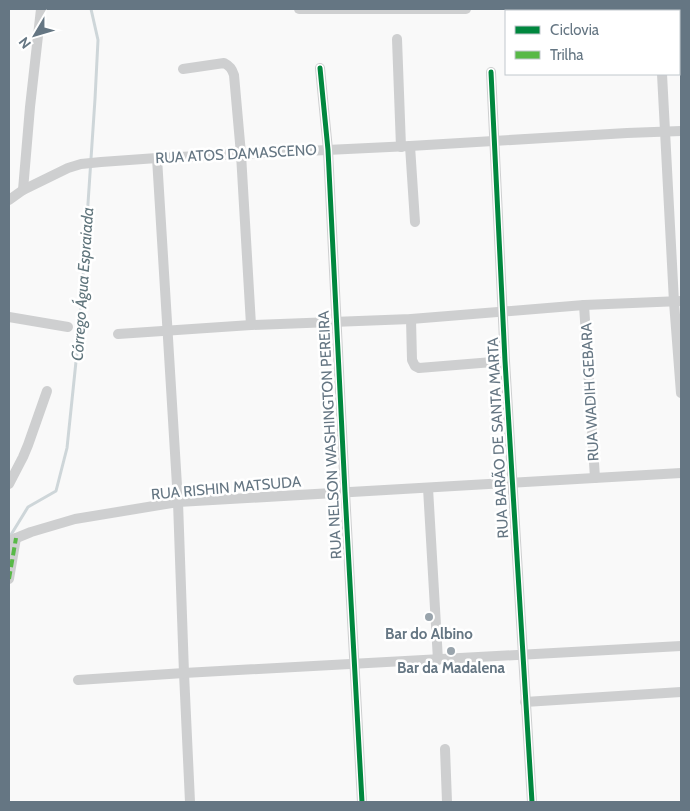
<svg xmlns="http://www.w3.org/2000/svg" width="690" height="811" font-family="Cabin,sans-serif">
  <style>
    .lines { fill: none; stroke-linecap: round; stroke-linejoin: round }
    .stream { stroke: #ced6d9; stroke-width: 3 }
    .minor { stroke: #cecfd0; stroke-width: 10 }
    .quiet { stroke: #58b947; stroke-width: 4; stroke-dasharray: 8 4; stroke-linecap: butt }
    .cycleway-casing { stroke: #fff; stroke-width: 8 }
    .cycleway { stroke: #00873e; stroke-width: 5 }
    .poi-dot { fill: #99a4ac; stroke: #fff; stroke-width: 2 }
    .labels { text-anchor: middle; stroke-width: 5; stroke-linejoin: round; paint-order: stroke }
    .street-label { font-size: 15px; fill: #657683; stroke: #fff }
    .poi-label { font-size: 15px; font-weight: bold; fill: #657683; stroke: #fff }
    .water-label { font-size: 16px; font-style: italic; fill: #60757c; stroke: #fff }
  </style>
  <rect width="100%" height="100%" fill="#f9f9f9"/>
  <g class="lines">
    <path class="stream" d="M9,538L28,507L56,491L67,448L80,323L95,99L98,40L91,9"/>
    <g class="minor">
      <path d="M299,9H466"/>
      <path d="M635,9L650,11"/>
      <path d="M679,16H681"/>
      <path d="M397,39L401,147"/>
      <path d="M320,68L328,150L345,492L362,802"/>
      <path d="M183,69L224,63C230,66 232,69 234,75L241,154L251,325"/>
      <path d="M491,72L505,361L532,802"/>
      <path d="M662,74L674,302L681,393"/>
      <path d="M410,146L415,222"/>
      <path d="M157,158L178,502L184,673L190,802"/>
      <path d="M23,190L30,107L41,9"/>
      <path d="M9,200L23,190L68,168L81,164L101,162L157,158L410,146L627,133L681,131"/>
      <path d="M584,305L595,478"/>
      <path d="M9,317L68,327"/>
      <path d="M411,319L412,360L415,366L419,368L505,361"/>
      <path d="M118,334L251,325L411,319L584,305L681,301"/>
      <path d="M9,484L23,457L28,445L47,391"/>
      <path d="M428,488L438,660"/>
      <path d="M9,541L31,532L75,519L178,502L681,473"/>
      <path d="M9,579L16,538"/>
      <path d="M78,680L184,673L681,646"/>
      <path d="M525,702L681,692"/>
      <path d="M445,749L447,802"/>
    </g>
    <path class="quiet" d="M9,579L16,538"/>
    <defs>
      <g id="cycleway">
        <path d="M320,68L328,150L345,492L362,802"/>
        <path d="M491,72L505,361L532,802"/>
      </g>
    </defs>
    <use href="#cycleway" class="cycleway-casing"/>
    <use href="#cycleway" class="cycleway"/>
  </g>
  <g class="poi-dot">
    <circle cx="429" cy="617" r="5"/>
    <circle cx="451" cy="651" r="5"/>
  </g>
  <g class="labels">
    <g class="street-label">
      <text transform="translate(236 154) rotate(-3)" y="5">RUA ATOS DAMASCENO</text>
      <text transform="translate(590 392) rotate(-93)" y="5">RUA WADIH GEBARA</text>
      <text transform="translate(330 435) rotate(-93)" y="5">RUA NELSON WASHINGTON PEREIRA</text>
      <text transform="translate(498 438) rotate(-93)" y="5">RUA BARÃO DE SANTA MARTA</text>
      <text transform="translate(226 488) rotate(-5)" y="5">RUA RISHIN MATSUDA</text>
    </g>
    <g class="poi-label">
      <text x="429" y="639">Bar do Albino</text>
      <text x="451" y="673">Bar da Madalena</text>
    </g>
    <g class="water-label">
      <text transform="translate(82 284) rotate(-86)" y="6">Córrego Água Espraiada</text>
    </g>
  </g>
  <rect width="690" height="811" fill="none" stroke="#657683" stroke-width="20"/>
  <rect x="505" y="10" width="175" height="65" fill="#ffffff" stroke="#c1c8cd"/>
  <rect x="515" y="26" width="25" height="8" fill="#00873e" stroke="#c1c8cd"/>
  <text x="550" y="35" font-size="15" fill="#657683">Ciclovia</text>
  <rect x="515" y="51" width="25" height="8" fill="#58b947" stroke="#c1c8cd"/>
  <text x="550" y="60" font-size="15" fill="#657683">Trilha</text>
  <g transform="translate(35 35) rotate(232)" stroke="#ffffff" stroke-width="4" paint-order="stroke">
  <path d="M0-4L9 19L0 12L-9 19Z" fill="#657683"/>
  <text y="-8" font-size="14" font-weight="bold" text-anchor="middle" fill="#657683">N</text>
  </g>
</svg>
